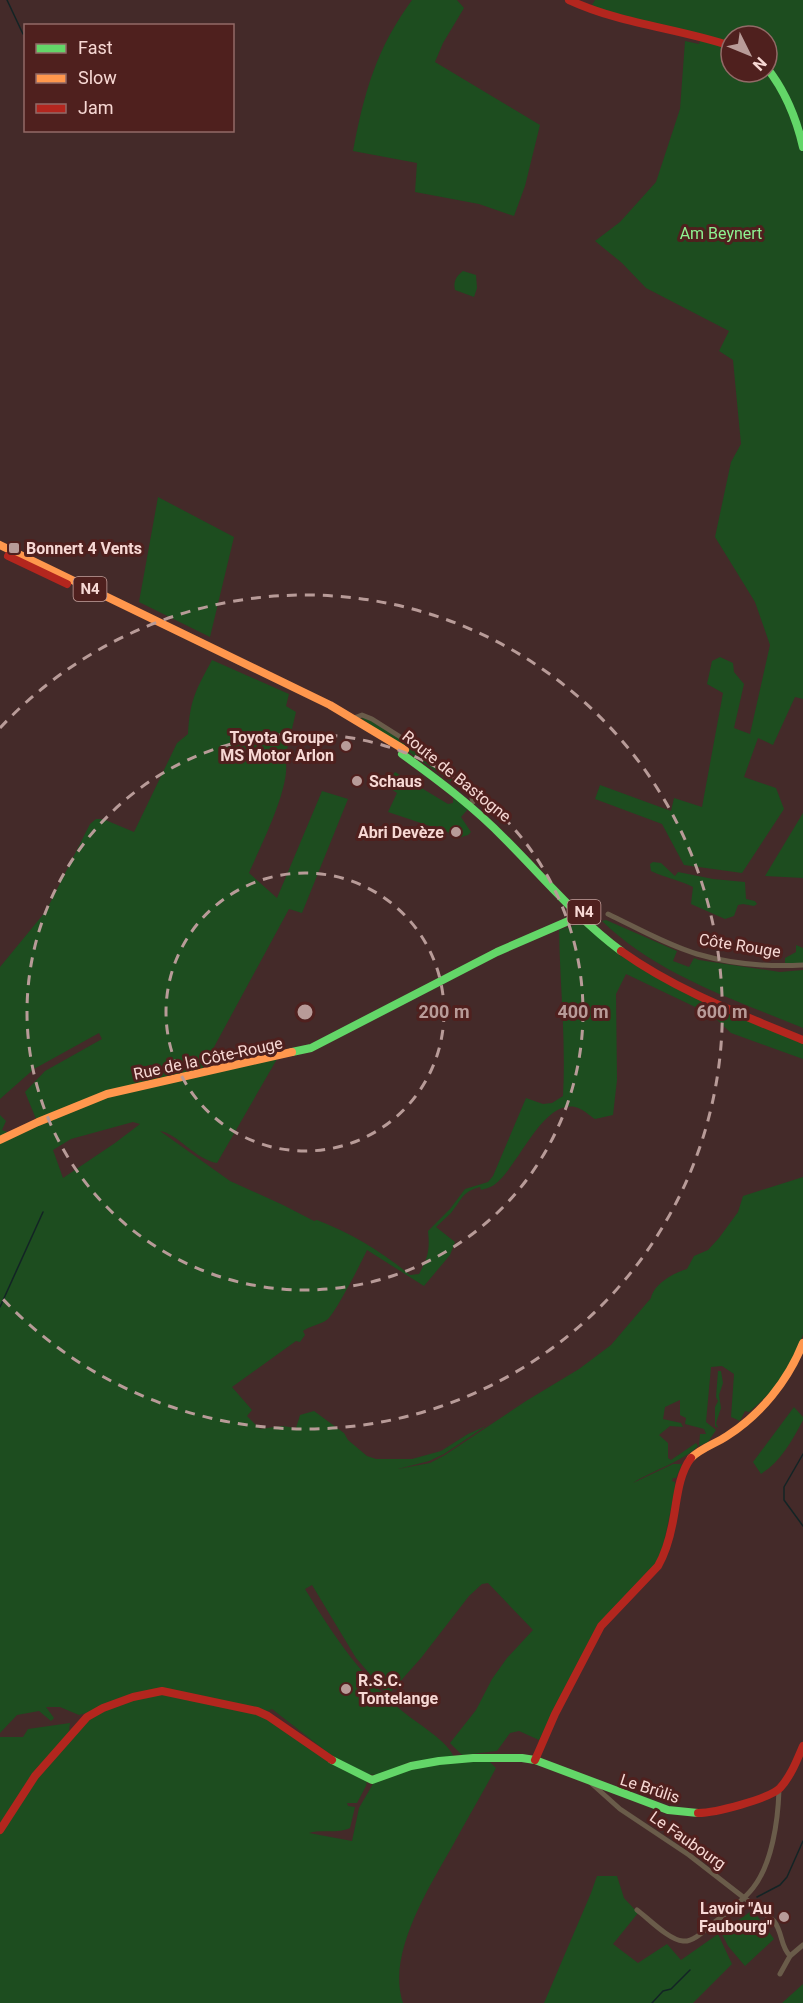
<svg xmlns="http://www.w3.org/2000/svg" width="803" height="2003" font-family="Roboto,sans-serif">
  <style>
    .green { fill: #1d4d1f; fill-rule: evenodd }
    .lines { fill: none; stroke-linecap: round; stroke-linejoin: round }
    .stream { stroke: #132425; stroke-width: 1.5 }
    .street { stroke: #6a5c4a; stroke-width: 5 }
    .fast { stroke: #63d668; stroke-width: 8 }
    .slow { stroke: #ff974d; stroke-width: 8 }
    .jam { stroke: #b3261e; stroke-width: 8 }
    .ring { fill: none; stroke: #b89b98; stroke-width: 3; stroke-dasharray: 10 8 }
    .poi-dot { fill: #b89b98; stroke: #4f201e; stroke-width: 2 }
    .labels { text-anchor: middle; stroke-width: 6; stroke-linejoin: round; paint-order: stroke }
    .shield { fill: #4f201e; stroke: #c5a19d; stroke-width: 1.5 }
    .shield-label { font-size: 15px; font-weight: bold; fill: #f7d8d4 }
    .park-label { font-size: 16px; fill: #8ef291; stroke: #4f201e }
    .poi-label { font-size: 16px; font-weight: bold; fill: #f7d8d4; stroke: #4f201e; text-anchor: start }
    .street-label { font-size: 16px; fill: #f7d8d4; stroke: #4f201e }
    .centre { fill: #b89b98; stroke: #4f201e; stroke-width: 3 }
    .ring-label { font-size: 18px; text-anchor: middle; font-weight: bold; fill: #b89b98; stroke: #4f201e; stroke-width: 6; stroke-linejoin: round; paint-order: stroke }
  </style>
  <rect width="100%" height="100%" fill="#442a29"/>
  <g class="green">
    <path d="M412,0H457L464,8L443,43L435,62L540,125L525,186L514,216L479,204L415,192L417,163L353,151C364,93 376,49 412,0Z"/>
    <path d="M595,0H803V699L795,697L773,745L758,738L744,777L776,788L784,809L742,873L684,865L662,824L595,799L600,785L671,811L674,798L702,807L723,693L707,684L712,661L720,657L733,663L734,672L744,684L734,728L750,734L770,645L755,602L715,537L731,462L741,444L733,360L719,351L729,331L646,288L622,263L595,241L620,222L656,182L680,109L685,41L699,44L701,37L589,10ZM731,36H767V72H731Z"/>
    <path d="M463,271L476,275L477,288L474,297L455,290C453,282 456,276 463,271Z"/>
    <path d="M158,497L234,537L210,637L139,602Z"/>
    <path d="M212,660L289,694L286,706L296,712L285,758C293,783 260,847 249,873L277,898L322,791L348,799L302,913L289,909L201,1071L98,1094L36,1119L25,1092L45,1071L102,1039L99,1033L34,1069L0,1099V967L46,911L90,824L96,819H103L134,832L177,743L188,734C190,699 196,690 212,660Z"/>
    <path d="M361,718H367L418,749L438,764L465,790L464,791Z"/>
    <path d="M395,772L448,804L453,803V798L468,809L461,817L471,832L468,835L455,839L448,832L388,812L397,793L381,782L383,779L389,782Z"/>
    <path d="M803,813V878L765,876Z"/>
    <path d="M653,862L661,863L675,876L678,872L713,879L745,882L746,899L755,901L757,904L754,906L743,904L738,905L734,916L725,919L691,904L693,887C679,880 666,878 651,871L650,864Z"/>
    <path d="M606,920L677,951L673,961L689,967L694,958L699,960L780,972L803,970V1028C735,1000 656,974 602,921Z"/>
    <path d="M578,924L584,925L619,955L803,1044V1059L731,1033L712,1015L626,974L616,994L617,1080L613,1115L595,1119C590,1116 582,1108 575,1107C542,1100 518,1168 494,1185C491,1187 485,1189 481,1190L480,1187C461,1192 462,1200 451,1213C446,1218 441,1222 436,1227L455,1242L450,1255L424,1286L367,1250C362,1261 336,1312 328,1319C321,1325 311,1325 303,1331L305,1335L300,1342L296,1341L232,1387L252,1410L247,1416L260,1429L282,1426L296,1428L300,1415L314,1411L344,1433L348,1440L367,1456L376,1459H412L441,1451L468,1434L486,1426L444,1454L429,1461L398,1469L430,1463L445,1455L526,1401L579,1369L611,1345L651,1298C654,1284 673,1273 687,1269L694,1256L708,1250L719,1238L738,1212L743,1196L803,1177V1334C794,1367 775,1390 749,1412L745,1411L740,1421L731,1417L734,1374L722,1366L711,1367L706,1422L716,1430L708,1442L699,1446L700,1434H706L704,1429L685,1424L686,1418L680,1415V1400L665,1407L663,1419L681,1423L683,1427L670,1426L659,1435L668,1443V1458L671,1460L696,1443L698,1446C682,1462 653,1470 633,1483L673,1464H682L676,1478H673L672,1481L675,1482V1490L661,1556L646,1576L598,1624L539,1740L519,1731L510,1733L497,1751L462,1755L450,1743L476,1710L492,1679L507,1658L533,1630L488,1583L482,1584L469,1596L421,1658L388,1695L356,1658L312,1585L305,1589C333,1635 364,1681 406,1714C420,1725 448,1742 454,1757L409,1762L379,1775L361,1774L336,1759L272,1709L268,1711L186,1693L257,1711L367,1781L366,1786L357,1803H347L348,1806L355,1807L350,1828C338,1834 321,1829 309,1833L352,1841L359,1808L374,1782L412,1766L486,1758L496,1768C482,1794 467,1819 453,1845C430,1886 386,1954 403,2003H0V1737H23L28,1729L70,1723L69,1731L86,1713L79,1715L60,1707H46L54,1718L51,1721L39,1711L17,1715L0,1733V1115L6,1121L2,1130L7,1132V1140L99,1099L277,1059L217,1163C196,1160 177,1133 160,1131L230,1181L283,1205L314,1221L317,1220C351,1233 381,1251 410,1275L419,1274C428,1258 430,1249 428,1231L450,1209L465,1189L488,1182L493,1176L526,1098L543,1104L552,1103L563,1096C566,1040 560,986 559,930ZM133,1122L140,1124L115,1143L63,1178L53,1150L71,1139Z"/>
    <path d="M796,945L803,948V965L785,966V958L796,952Z"/>
    <path d="M718,1371H721L723,1383L719,1395L721,1408L716,1423L718,1428L715,1426V1407L718,1401L716,1397Z"/>
    <path d="M794,1407L803,1417V1420C792,1441 781,1461 761,1474L753,1462Z"/>
    <path d="M597,1876H617L624,1898L638,1913L613,1944L638,1963L667,1944L681,1960L718,1934L732,1964L693,2003H544L591,1893Z"/>
    <path d="M753,1910L774,1939L745,1966L728,1946L721,1932Z"/>
    <path d="M803,1984V2003H782Z"/>
  </g>
  <g class="lines">
    <g class="stream">
      <path d="M7,0L23,34"/>
      <path d="M25,39H26"/>
      <path d="M0,1307L43,1212"/>
      <path d="M803,1454L784,1487V1500L803,1526"/>
      <path d="M757,1897L780,1885L787,1877L803,1841"/>
      <path d="M652,2003L663,1991L671,1989L690,1970"/>
    </g>
    <g class="street">
      <path d="M354,718L362,715L372,719L432,757L466,789L471,794L473,802"/>
      <path d="M608,914C637,928 667,945 697,954C731,964 768,967 803,965"/>
      <path d="M591,1783L620,1809L689,1855L774,1921C783,1933 780,1946 790,1956L803,1945"/>
      <path d="M637,1910C649,1919 669,1940 683,1941C693,1942 704,1931 711,1925C725,1914 741,1903 753,1888C772,1864 778,1821 779,1790"/>
      <path d="M780,1974L790,1956"/>
    </g>
    <g class="fast">
      <path d="M767,68C786,92 796,117 803,147"/>
      <path d="M402,754C438,780 474,807 505,839C543,877 577,918 621,951"/>
      <path d="M292,1052L311,1048L497,952L580,916"/>
      <path d="M332,1760L372,1780L411,1766L439,1761L473,1758H522L535,1760L668,1810L698,1813"/>
    </g>
    <g class="slow">
      <path d="M0,545L330,705L405,750"/>
      <path d="M0,1140L38,1122L107,1094L292,1052"/>
      <path d="M691,1458C701,1448 715,1444 727,1436C761,1414 788,1381 803,1343"/>
    </g>
    <g class="jam">
      <path d="M569,0C621,24 677,28 731,46"/>
      <path d="M8,556L67,584"/>
      <path d="M621,951C677,991 740,1014 803,1040"/>
      <path d="M535,1760L555,1714L601,1626L658,1566C666,1552 670,1537 673,1521C677,1501 678,1475 691,1458"/>
      <path d="M698,1813C715,1813 769,1799 780,1788C791,1776 797,1760 803,1746"/>
      <path d="M0,1830L35,1776L87,1717L103,1708L133,1697L162,1691L257,1711L268,1716L332,1760"/>
    </g>
  </g>
  <g class="ring">
    <circle cx="305" cy="1012" r="139"/>
    <circle cx="305" cy="1012" r="278"/>
    <path d="M0 728A417 417 0 1 1 0 1296"/>
  </g>
  <g class="poi-dot">
    <rect x="8" y="542" width="12" height="12" rx="3"/>
    <circle cx="346" cy="746" r="6"/>
    <circle cx="357" cy="781" r="6"/>
    <circle cx="456" cy="832" r="6"/>
    <circle cx="346" cy="1689" r="6"/>
    <circle cx="784" cy="1917" r="6"/>
  </g>
  <g class="labels">
    <g class="shield">
      <rect x="73.5" y="577" width="33" height="24" rx="4.5"/>
      <rect x="567.5" y="900" width="33" height="24" rx="4.5"/>
    </g>
    <g class="shield-label">
      <text x="90" y="594">N4</text>
      <text x="584" y="917">N4</text>
    </g>
    <g class="park-label">
      <text x="721" y="239">Am Beynert</text>
    </g>
    <g class="poi-label">
      <text x="26" y="554">Bonnert 4 Vents</text>
      <text x="334" y="743" text-anchor="end">Toyota Groupe<tspan x="334" dy="18">MS Motor Arlon</tspan></text>
      <text x="369" y="787">Schaus</text>
      <text x="444" y="838" text-anchor="end">Abri Devèze</text>
      <text x="358" y="1686">R.S.C.<tspan x="358" dy="18">Tontelange</tspan></text>
      <text x="772" y="1914" text-anchor="end">Lavoir "Au<tspan x="772" dy="18">Faubourg"</tspan></text>
    </g>
    <g class="street-label">
      <text transform="translate(457 776) rotate(39)" y="6">Route de Bastogne</text>
      <text transform="translate(740 945) rotate(9)" y="6">Côte Rouge</text>
      <text transform="translate(208 1058) rotate(-12)" y="6">Rue de la Côte-Rouge</text>
      <text transform="translate(650 1788) rotate(18)" y="6">Le Brûlis</text>
      <text transform="translate(688 1840) rotate(35)" y="6">Le Faubourg</text>
    </g>
  </g>
  <circle cx="305" cy="1012" r="9" class="centre"/>
  <g class="ring-label">
    <text x="444" y="1018">200 m</text>
    <text x="583" y="1018">400 m</text>
    <text x="722" y="1018">600 m</text>
  </g>
  <rect x="24" y="24" width="210" height="108" fill="#4f201e" stroke="#926a67" stroke-width="1.5"/>
  <rect x="36" y="44" width="30" height="9" fill="#63d668" stroke="#926a67" stroke-width="1.5"/>
  <text x="78" y="54" font-size="18" fill="#f7d8d4">Fast</text>
  <rect x="36" y="74" width="30" height="9" fill="#ff974d" stroke="#926a67" stroke-width="1.5"/>
  <text x="78" y="84" font-size="18" fill="#f7d8d4">Slow</text>
  <rect x="36" y="104" width="30" height="9" fill="#b3261e" stroke="#926a67" stroke-width="1.5"/>
  <text x="78" y="114" font-size="18" fill="#f7d8d4">Jam</text>
  <g transform="translate(749 54) rotate(133)"><circle r="28" fill="#4f201e" stroke="#926a67" stroke-width="1.5"/>
  <path d="M0-4.5L10 22L0 15L-10 22Z" fill="#b89b98"/>
  <text y="-9" font-size="16" font-weight="bold" text-anchor="middle" fill="#f7d8d4">N</text>
  </g>
</svg>
